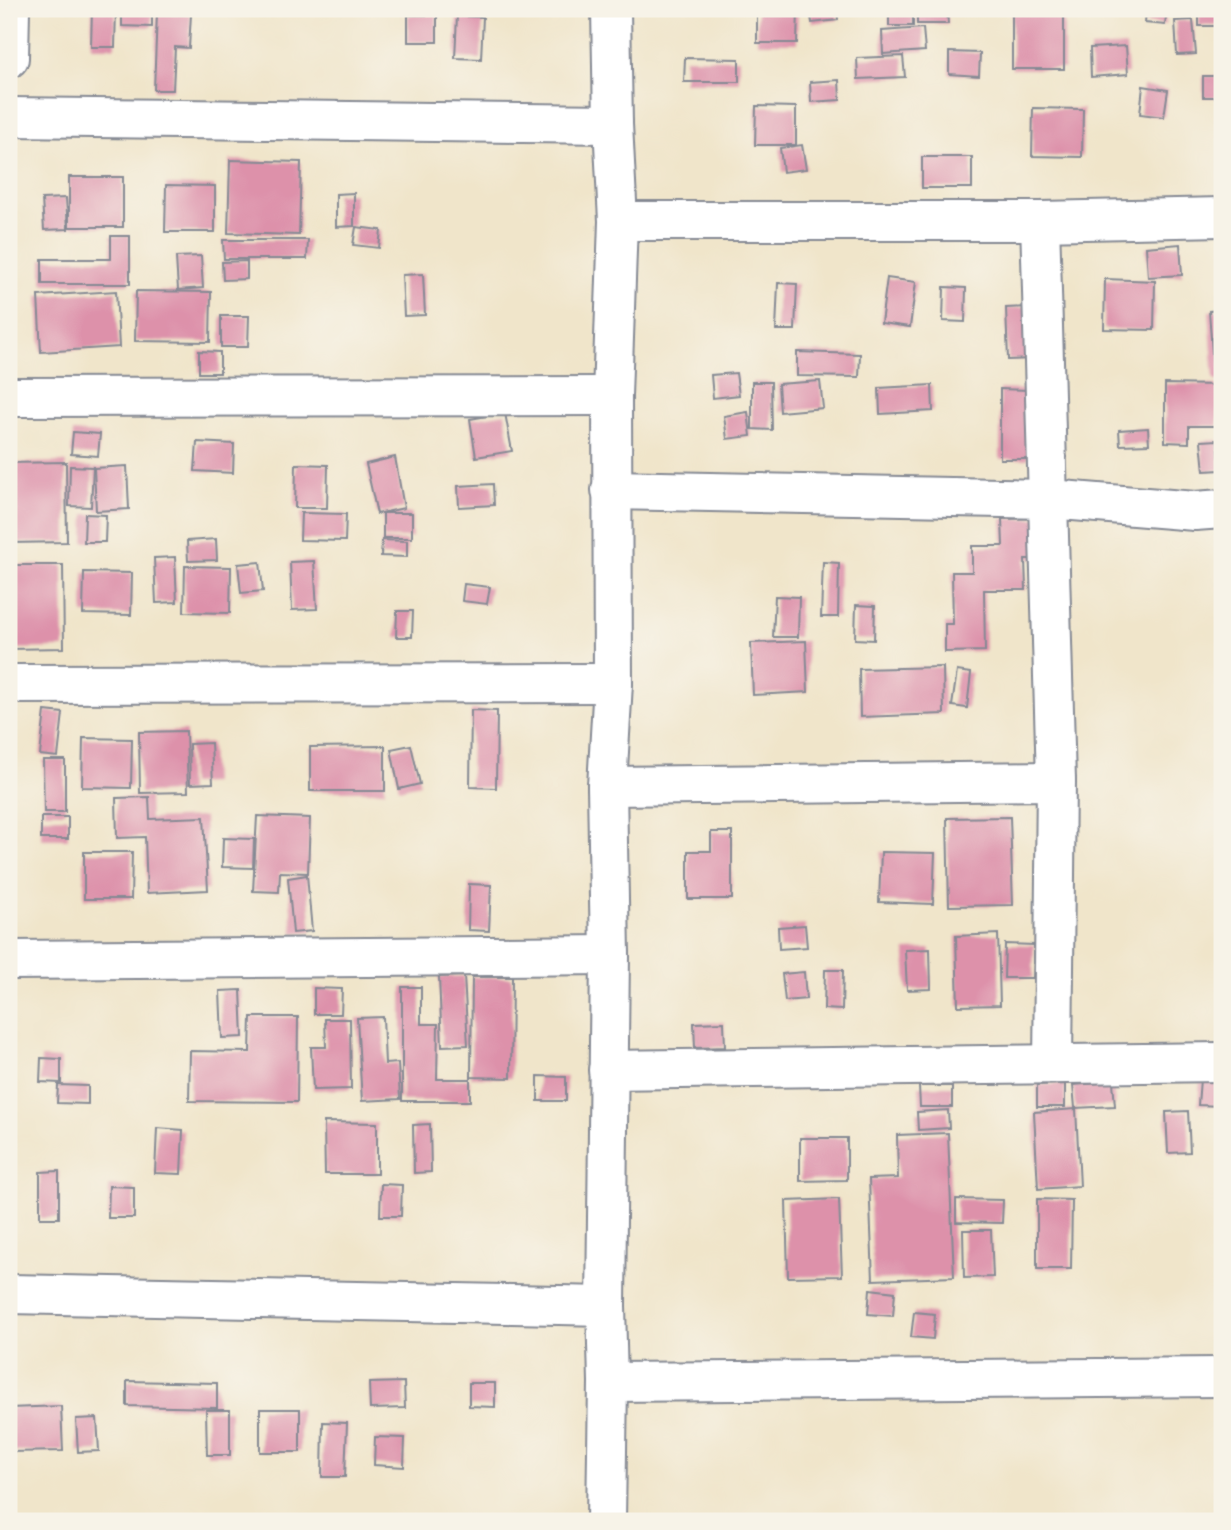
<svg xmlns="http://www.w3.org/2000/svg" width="1231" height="1530" font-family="Dekko,sans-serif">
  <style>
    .building { fill: #dd91aa }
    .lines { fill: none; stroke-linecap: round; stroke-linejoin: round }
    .street-casing { stroke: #868a94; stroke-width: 42 }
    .street { stroke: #fff; stroke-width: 38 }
  </style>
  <rect width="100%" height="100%" fill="#f7f3e8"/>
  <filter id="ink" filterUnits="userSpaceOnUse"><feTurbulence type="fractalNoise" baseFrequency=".0143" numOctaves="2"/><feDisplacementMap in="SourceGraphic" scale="14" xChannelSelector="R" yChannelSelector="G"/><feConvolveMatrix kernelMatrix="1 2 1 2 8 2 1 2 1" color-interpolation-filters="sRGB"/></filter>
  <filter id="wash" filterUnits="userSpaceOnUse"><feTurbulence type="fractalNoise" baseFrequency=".00686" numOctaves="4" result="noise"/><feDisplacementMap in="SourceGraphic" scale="28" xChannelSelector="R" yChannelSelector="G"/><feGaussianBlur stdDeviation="1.57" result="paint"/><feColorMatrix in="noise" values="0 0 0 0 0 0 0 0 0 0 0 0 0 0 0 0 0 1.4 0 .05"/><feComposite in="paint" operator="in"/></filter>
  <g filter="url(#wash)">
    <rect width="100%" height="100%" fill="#f0e5ca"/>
    <g id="blocks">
      <g class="building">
        <path d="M92,9H116L115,47H91Z"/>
        <path d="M122,9H152V27L122,26Z"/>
        <path d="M757,9H798L797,43H757Z"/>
        <path d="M810,9H837L838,20L812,23Z"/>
        <rect x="889" y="9" width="24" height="17"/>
        <path d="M917,9H947L948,24H917Z"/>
        <rect x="1012" y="9" width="52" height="60"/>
        <path d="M1146,9H1167L1165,25L1145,23Z"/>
        <rect x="1199" y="9" width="23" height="17"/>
        <path d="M157,13L191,14L189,48L175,47L173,90H154Z"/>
        <rect x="408" y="15" width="29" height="27"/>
        <path d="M457,16L483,17L481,59L455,58Z"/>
        <path d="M1193,20L1196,54L1177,55L1175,21Z"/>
        <path d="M923,28L925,51L883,54L882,31Z"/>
        <path d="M1126,46L1128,74L1091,77L1090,48Z"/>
        <path d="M949,52L980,53L979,76L949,74Z"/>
        <path d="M903,56L905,77L858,79L857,58Z"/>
        <path d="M685,58L739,59V82H684Z"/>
        <rect x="1203" y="76" width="19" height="21"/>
        <path d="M839,80L840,100L811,102L810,82Z"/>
        <path d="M1143,86L1168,90L1164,117L1140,114Z"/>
        <path d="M756,106L796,107V145H755Z"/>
        <path d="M1033,108L1083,109L1082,157L1032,156Z"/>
        <path d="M802,145L806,169L783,172L780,148Z"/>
        <rect x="922" y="157" width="50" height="31"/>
        <path d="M230,160L301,162L299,235L228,233Z"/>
        <rect x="69" y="177" width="54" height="50"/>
        <path d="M166,185L215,186V232H165Z"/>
        <path d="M354,193V226L336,227V194Z"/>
        <path d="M66,198L68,229L44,230L42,199Z"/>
        <path d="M356,227L381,230L379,248L353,245Z"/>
        <path d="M111,236H130V284H42V259H111Z"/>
        <path d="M223,240H308L307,259H224Z"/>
        <path d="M1180,244L1182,275L1148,277L1146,247Z"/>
        <path d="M201,256L203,288L178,290L176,257Z"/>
        <path d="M247,261V279L223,280L222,262Z"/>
        <path d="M423,274L425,315L404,316L402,275Z"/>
        <path d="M887,278L916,282L910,327L881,323Z"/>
        <path d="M1105,279L1155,281L1154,330L1104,329Z"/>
        <path d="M778,283L797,284L795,330H776Z"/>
        <path d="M944,287L966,288L965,322L943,321Z"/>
        <path d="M116,291L119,347L41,352L38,296Z"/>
        <path d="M136,291L211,292L210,342L135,341Z"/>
        <path d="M1028,307L1031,359L1008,360L1006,308Z"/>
        <path d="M1222,310V380H1214L1209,311Z"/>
        <path d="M221,316H249L248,347H221Z"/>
        <path d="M199,351L220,352V373H199Z"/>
        <path d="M797,352L860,354L859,377L797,376Z"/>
        <path d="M736,373L739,395L713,398L711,375Z"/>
        <path d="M820,381L823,408L780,412L778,384Z"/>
        <path d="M752,382H771L772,430L752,429Z"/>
        <path d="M1165,384L1219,385L1218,426H1189V443L1165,442Z"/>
        <path d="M932,385L933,411L880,414L879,388Z"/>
        <path d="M1000,389L1029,390L1028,459H1000Z"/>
        <path d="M748,412L751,436L727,439L724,416Z"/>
        <path d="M505,413L512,451L476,457L470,419Z"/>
        <path d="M1148,428L1149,444L1120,445L1119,430Z"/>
        <path d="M73,432L100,434L98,456L71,454Z"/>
        <path d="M1218,440L1221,470L1204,471L1201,441Z"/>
        <path d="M197,442L234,444L233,473L195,471Z"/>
        <path d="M395,457L404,508L377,514L366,464Z"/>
        <path d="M66,462L67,542L9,543V463Z"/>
        <path d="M296,464L328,465L327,508H295Z"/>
        <path d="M70,466L93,467L91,507L69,506Z"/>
        <path d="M127,466L129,509L96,511L94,468Z"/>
        <path d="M493,484L494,505L459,507L458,486Z"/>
        <path d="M301,513L346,514L345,541L300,540Z"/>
        <rect x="383" y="513" width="29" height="25"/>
        <path d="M85,514L106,515L105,542H84Z"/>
        <path d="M1044,518V559H1025L1026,590H984L985,651L945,652V624H953L952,572H972V546H1003L1002,519Z"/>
        <path d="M216,539L217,560L188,561L187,541Z"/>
        <path d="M382,540L407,541V557L381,556Z"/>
        <path d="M175,557L177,602L156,603L154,558Z"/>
        <path d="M314,561L317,609L292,610L290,562Z"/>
        <path d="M260,562L263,591L241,593L238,564Z"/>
        <path d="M823,562L839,563L838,617H821Z"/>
        <path d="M9,565H63L64,648L9,649Z"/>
        <path d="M185,566L231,567L230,613L184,612Z"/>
        <path d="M84,572L132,573L131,615L83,614Z"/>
        <path d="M464,584L490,587L487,604L462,601Z"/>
        <path d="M775,596L799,597L798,637H773Z"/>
        <path d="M856,605L875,606L874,640L855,639Z"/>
        <path d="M397,611H413L412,637H396Z"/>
        <path d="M806,641L808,692L753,695L751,643Z"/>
        <path d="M943,667L944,714L860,717L859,669Z"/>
        <path d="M957,671L971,673L967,708L952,706Z"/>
        <path d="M471,710L497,711L496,788L470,787Z"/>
        <path d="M45,711L63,713L58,757L40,755Z"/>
        <path d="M186,731L188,792L140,793L139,732Z"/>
        <path d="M83,738L132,739L131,788L82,787Z"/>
        <path d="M211,743L213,783L190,784L189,744Z"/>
        <path d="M411,745L420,784L399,789L391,749Z"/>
        <path d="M385,746V791H310V747Z"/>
        <path d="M43,760H65V812H44Z"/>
        <path d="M149,797L150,819L204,817L208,890L147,893L145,837L117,838L116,798Z"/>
        <path d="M257,816L310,818L308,873L280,872L279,892L253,891Z"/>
        <rect x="41" y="817" width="27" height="22"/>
        <path d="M1010,817L1013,905L949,906L947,818Z"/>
        <path d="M711,832H732V899H688V851H711Z"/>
        <path d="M223,838L254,839L253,868L222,867Z"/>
        <path d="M84,852H132L131,899H84Z"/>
        <path d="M881,852L935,853L933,904L879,902Z"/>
        <path d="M307,875L312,931L293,933L288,878Z"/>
        <path d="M469,884L491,885L489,931L468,930Z"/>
        <path d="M805,925L807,947L779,949L778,927Z"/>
        <path d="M998,934L1000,1005L958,1006L956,936Z"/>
        <path d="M1005,944L1034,945L1033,978H1004Z"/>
        <path d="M930,949L931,989L907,990L905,950Z"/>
        <path d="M825,970H843L842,1010L824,1009Z"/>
        <path d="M804,972L806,999L785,1001L782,974Z"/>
        <path d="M464,976L468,1045L442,1046L439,977Z"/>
        <path d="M472,977H512L511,1078L471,1077Z"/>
        <path d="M402,987H421V1024H438L437,1079H470V1101H402Z"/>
        <path d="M314,988L342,989L341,1014H314Z"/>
        <path d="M241,990L243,1037L222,1038L220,991Z"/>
        <path d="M251,1017H298L297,1102L189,1101L190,1051L250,1052Z"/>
        <path d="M383,1017L385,1064L398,1063L400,1099L362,1101L357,1018Z"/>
        <path d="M325,1019H350L351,1089L313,1090L311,1047H326Z"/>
        <path d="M724,1022L725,1047L695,1048L694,1023Z"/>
        <path d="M41,1058L61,1059V1083L40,1082Z"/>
        <path d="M538,1076L566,1077V1101H538Z"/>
        <path d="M1200,1079L1222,1080L1220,1106L1198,1105Z"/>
        <path d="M1113,1082L1115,1106L1075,1108L1073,1085Z"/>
        <path d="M1065,1084V1107H1037V1085Z"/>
        <path d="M58,1085L88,1086V1104L57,1103Z"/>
        <path d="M919,1086H952V1107H920Z"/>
        <path d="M1076,1109L1080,1186L1038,1189L1034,1112Z"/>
        <path d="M948,1110L949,1128L918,1130L917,1112Z"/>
        <path d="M1188,1111L1190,1152L1168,1153L1166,1112Z"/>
        <path d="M324,1122L377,1123V1174H325Z"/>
        <path d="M430,1124L431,1172L414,1173L413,1125Z"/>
        <path d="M157,1128L183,1130L181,1174L155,1173Z"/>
        <path d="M948,1133L954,1277L873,1280L869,1179L898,1178L897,1135Z"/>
        <path d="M800,1138H847V1180L800,1181Z"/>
        <path d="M59,1171V1218H40V1172Z"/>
        <path d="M381,1184L402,1185L401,1216H380Z"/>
        <path d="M109,1186L134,1187V1218H108Z"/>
        <path d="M839,1199L842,1276L788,1277L786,1201Z"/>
        <path d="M956,1199L1003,1200L1002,1223L956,1222Z"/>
        <path d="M1037,1199L1072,1200L1071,1269H1037Z"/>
        <path d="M963,1230H991L993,1277L964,1278Z"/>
        <path d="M870,1289L895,1292L893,1316L868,1314Z"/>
        <path d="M914,1312L935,1314L933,1339L911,1337Z"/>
        <path d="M127,1381L217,1383V1408L127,1406Z"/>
        <path d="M404,1382L405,1408L370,1409L369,1383Z"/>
        <path d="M469,1383H495V1407L469,1406Z"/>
        <path d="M61,1406L63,1451L9,1452V1408Z"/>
        <rect x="260" y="1409" width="40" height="43"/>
        <path d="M206,1410H230V1455H207Z"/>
        <path d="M97,1418L99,1451L78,1452L76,1419Z"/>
        <path d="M323,1422L347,1423L345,1477H322Z"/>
        <path d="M375,1437L405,1438L404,1467L374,1465Z"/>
      </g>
    </g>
  </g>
  <g filter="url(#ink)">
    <use href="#blocks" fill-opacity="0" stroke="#868a94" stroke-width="2"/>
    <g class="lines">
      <defs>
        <g id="street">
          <path d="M9,58L10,9"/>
          <path d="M9,117L613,124"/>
          <path d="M618,221H1040L1222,217"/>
          <path d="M1040,221L1056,781L1053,1064"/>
          <path d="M9,397L612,396"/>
          <path d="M611,490L1049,499L1195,511L1222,509"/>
          <path d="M9,684L613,683"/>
          <path d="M607,786L1056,781"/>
          <path d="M9,960L610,955"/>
          <path d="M608,1070L1222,1062"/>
          <path d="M9,1294L606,1306"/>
          <path d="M608,1382L1222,1377"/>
          <path d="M606,1521L608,1382L606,1306L610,955L607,786L613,683L612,396L618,221L613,124L611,9"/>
        </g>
      </defs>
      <use href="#street" class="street-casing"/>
      <use href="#street" class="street"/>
    </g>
  </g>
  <rect width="1231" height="1530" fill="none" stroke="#f7f3e8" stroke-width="35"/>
</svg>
